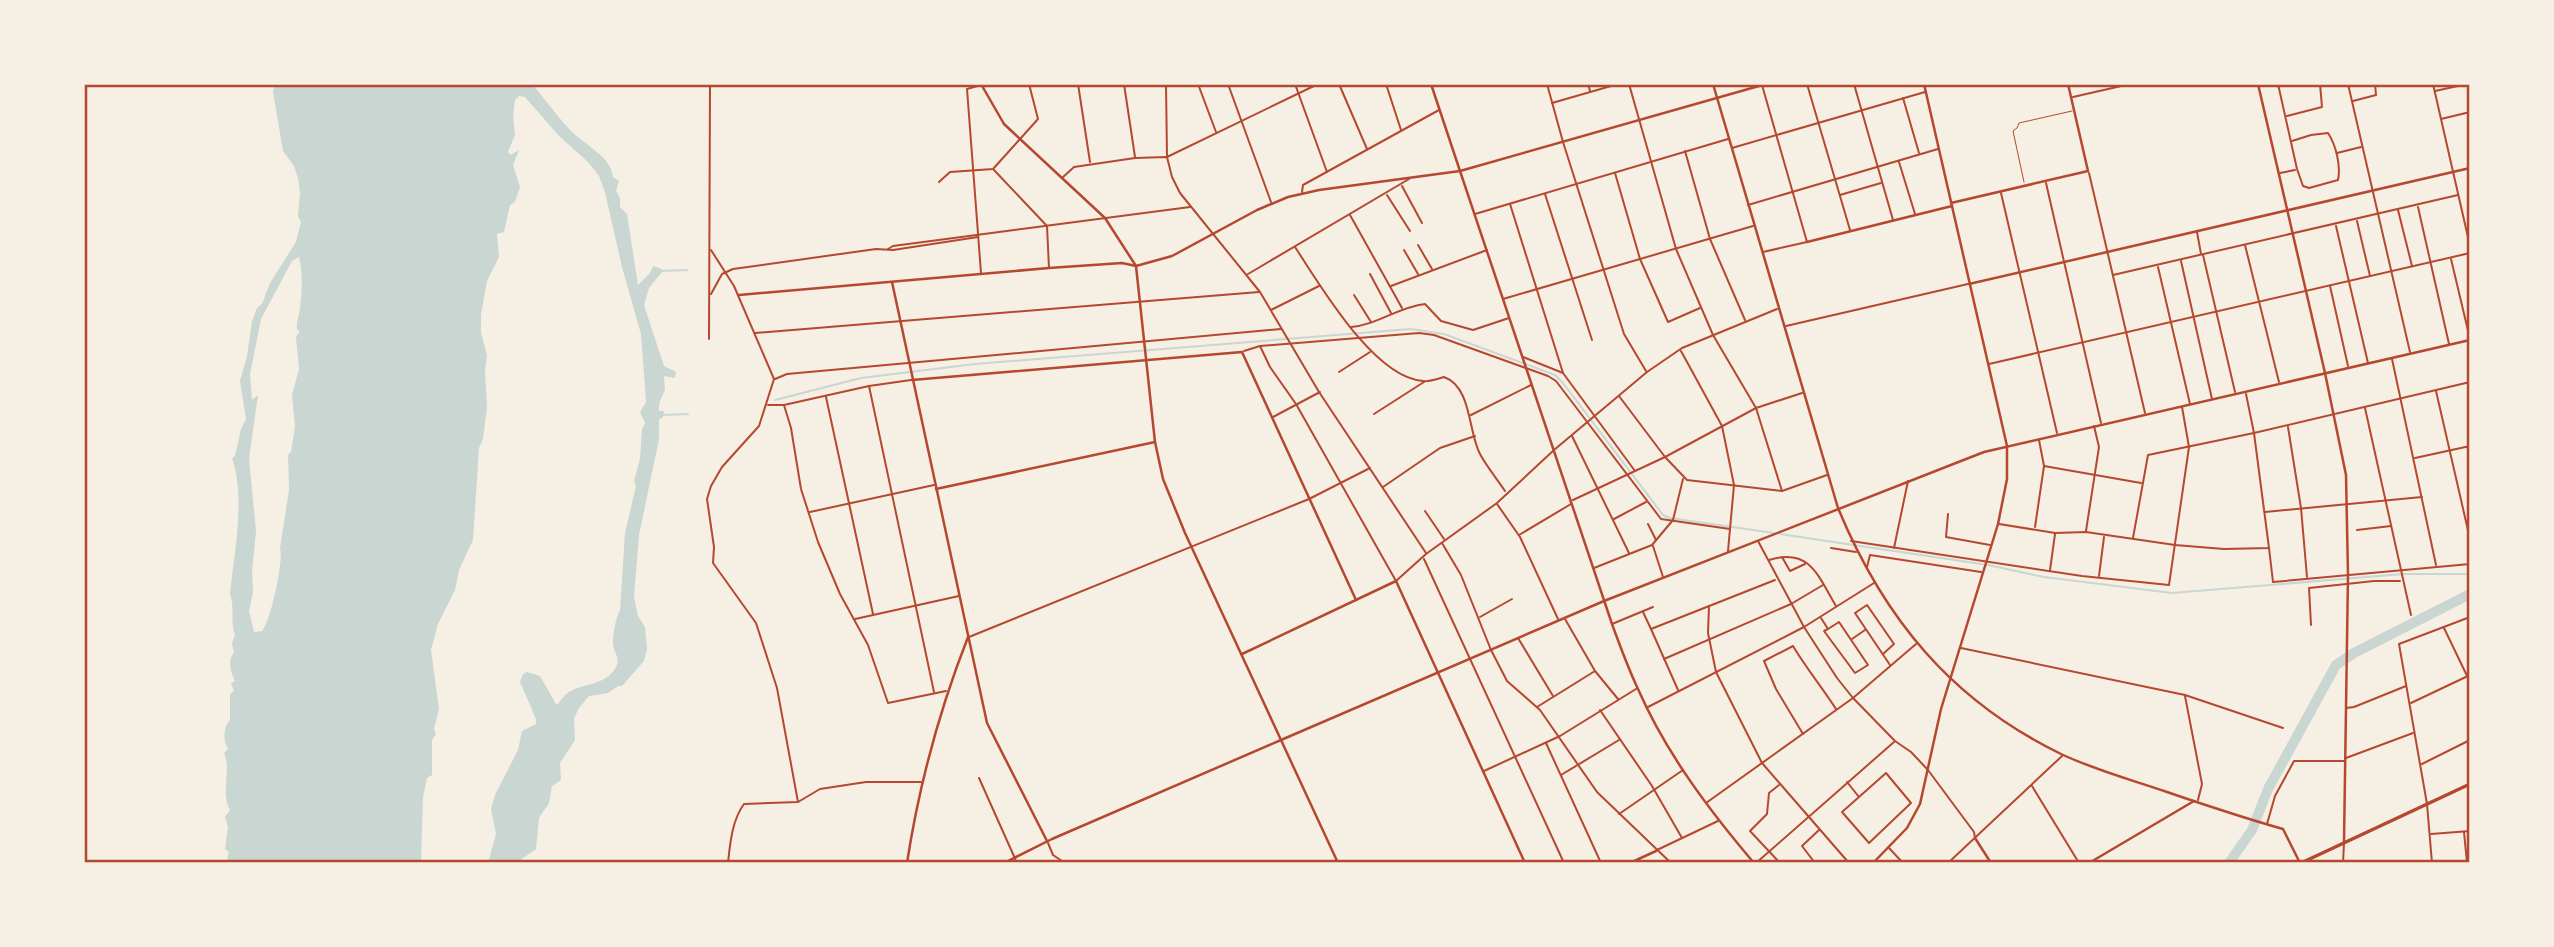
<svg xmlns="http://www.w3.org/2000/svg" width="2554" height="947" font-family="'DejaVu Sans',sans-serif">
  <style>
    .water { fill: #c9d6d2; fill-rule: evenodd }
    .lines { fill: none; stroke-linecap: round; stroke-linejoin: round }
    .stream { stroke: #c9d6d2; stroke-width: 2 }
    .river { stroke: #c9d6d2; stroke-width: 10 }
    .service { stroke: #b5482f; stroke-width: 1 }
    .minor { stroke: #b5482f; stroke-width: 2 }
    .tertiary { stroke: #b5482f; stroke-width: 2.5 }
    .secondary { stroke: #b5482f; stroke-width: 2.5 }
    .primary { stroke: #b5482f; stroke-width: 3.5 }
    .neatline { fill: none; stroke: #b5482f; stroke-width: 2.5 }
  </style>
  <rect width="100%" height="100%" fill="#f6efe4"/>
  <path class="water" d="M275,84H532C545,99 556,115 570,130C583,144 611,156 613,177L619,181L616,191L620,198V207L627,214L638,285L650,273L653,266L662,269V272L649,288L644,305L664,366L676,372L675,378L664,376L665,390C662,397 658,403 659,411H664L663,417L659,420V439L639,535L634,597L638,616L645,627L647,649L644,661L622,686H618L608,693L589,696L579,708L574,718L575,740L560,763L561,780L552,786L549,803L539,818L536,849L516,863H488L496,834L491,809L495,795L518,750L522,731L536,724V719L520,682L523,674L527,672L540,676L556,704H558C561,700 564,695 569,692C584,683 607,685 616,667C621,657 612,651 613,641C613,632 616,618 620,610L625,533L636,486L634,481L640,459L642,430L645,423L640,412L646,402L641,334L622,267L605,192L599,176L588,162L559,136L525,97L519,96L515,100L513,117L515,135L508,152L511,155L519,150L513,165L520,187L515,202L510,205L504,232L497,234L499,257L487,281L481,315V333L487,355L485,371L487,407L483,439L479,448L473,540L459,570L455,590L438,624L431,650L439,709L434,729L436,734L432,740V775L427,778L423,797L421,863H226L229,852L225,849L228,827L225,817L230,810C220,793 232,770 224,753L228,749C222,740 224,727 230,720V694L234,691L231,683L235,681C231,673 227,660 234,653L232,643L235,635C230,622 235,608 230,594C234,552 246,499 232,458L235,456L241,429L246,419L240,381L247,356L252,321L257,308L262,304L270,283L296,242L301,222L298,216L300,193L298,178L294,166L283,151L273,92ZM299,257C303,273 302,291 300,308C299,316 296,322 297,330L300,331L296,337L299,369L292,395L295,427L291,452L288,455L289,490L280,548C284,560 271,620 262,631L254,632L249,611L253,592L252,572L256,531L249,459L258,395L252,400L250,374L261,319L292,261Z"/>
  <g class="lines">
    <g class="stream">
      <path d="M660,271L687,270"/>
      <path d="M775,400L861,378L975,364L1411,329L1444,334L1555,375L1563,383L1663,515L1670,518L1774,533"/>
      <path d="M661,415L688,414"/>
      <path d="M1780,534L1988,565L2044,577L2172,593L2403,574H2470"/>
    </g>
    <path class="river" d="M2229,863L2252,830L2268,789L2336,665L2354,653L2470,594"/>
    <path class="service" d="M2024,182L2013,131L2017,128L2019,123L2072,111"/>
    <g class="minor">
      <path d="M1078,84L1090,162"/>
      <path d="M1124,84L1135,157"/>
      <path d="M1166,84L1167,157L1318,84"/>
      <path d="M1198,84L1216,132"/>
      <path d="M1228,84L1271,202"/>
      <path d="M1295,84L1327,172"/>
      <path d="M1339,84L1367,149"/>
      <path d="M1386,84L1401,130"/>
      <path d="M1547,84L1563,142L1624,334L1646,371"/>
      <path d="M1588,84L1590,91"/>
      <path d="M1629,84L1676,249L1713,335L1756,408L1782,491"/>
      <path d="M1807,84L1850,230"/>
      <path d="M1854,84L1893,220"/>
      <path d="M2278,84L2297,169L2303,186L2309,188L2338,180C2341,166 2336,145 2328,133L2311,135L2292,141"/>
      <path d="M2348,84L2410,352"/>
      <path d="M2433,84L2470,246"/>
      <path d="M1031,85L1037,84"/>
      <path d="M1762,85L1807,242L1763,252"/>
      <path d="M2435,91L2467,84"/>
      <path d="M2073,97L2130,84"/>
      <path d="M1903,98L1919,153"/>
      <path d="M2353,101L2376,95L2375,84"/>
      <path d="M1552,103L1618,84"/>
      <path d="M2287,116L2322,107L2320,84"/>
      <path d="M2441,119L2470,112"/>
      <path d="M1732,148L1925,92"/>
      <path d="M1685,151L1710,239L1745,320"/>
      <path d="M2337,153L2361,147"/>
      <path d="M1899,162L1915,214"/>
      <path d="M994,170L1047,226L1049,268"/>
      <path d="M1615,173L1640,259L1668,322L1700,308"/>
      <path d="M2089,173L2145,413"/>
      <path d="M2280,173L2295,170"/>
      <path d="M1062,178L1074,167L1135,158L1167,157L1172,177L1180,193L1260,292L1319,392L1426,553"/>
      <path d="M939,182L950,172L993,169L1038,119L1029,84"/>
      <path d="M2046,183L2101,423"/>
      <path d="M1402,186L1422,223"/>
      <path d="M1302,192L1303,185L1439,110"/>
      <path d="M2001,193L2057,433"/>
      <path d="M1545,194L1592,340"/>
      <path d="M1387,195L1410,231"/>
      <path d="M1840,195L1881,183"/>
      <path d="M1510,204L1563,373"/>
      <path d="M1748,205L1938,149"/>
      <path d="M2418,207L2449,344"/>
      <path d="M2398,210L2412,266"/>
      <path d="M1475,214L1728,139"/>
      <path d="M1350,215L1402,308"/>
      <path d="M2357,221L2370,276"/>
      <path d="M2336,226L2368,363"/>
      <path d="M2197,232L2201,254"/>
      <path d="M1418,245L1432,269"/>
      <path d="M2245,245L2279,382"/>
      <path d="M1295,247C1320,285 1374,378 1423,381C1430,382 1437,379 1444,377C1472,387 1468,432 1480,454C1487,467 1497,479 1505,491"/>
      <path d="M888,249L893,246L1190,207"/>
      <path d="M711,250L734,286L774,379L759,426L722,467L711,486L707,499L714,547L713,563L756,623L777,688L798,802"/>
      <path d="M1404,250L1418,274"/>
      <path d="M2203,255L2235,392"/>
      <path d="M2451,259L2470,339"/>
      <path d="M2181,261L2212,399"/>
      <path d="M2158,267L2190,404"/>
      <path d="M981,273L967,89L981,85"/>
      <path d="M1248,274L1409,179"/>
      <path d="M1370,274L1391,313"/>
      <path d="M2113,275L2458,195"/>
      <path d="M1391,286L1487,250"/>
      <path d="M2330,286L2348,366"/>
      <path d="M711,294L722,274L733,269L876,249L893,250L978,237"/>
      <path d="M1354,295L1371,322"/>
      <path d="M1503,299L1753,226"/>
      <path d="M1271,310L1319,286"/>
      <path d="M1786,326L1968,284"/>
      <path d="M1351,327C1377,325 1398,307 1425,304L1441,321L1473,330L1509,318"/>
      <path d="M755,333L1259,292"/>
      <path d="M709,339L710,84"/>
      <path d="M1260,346L1270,367L1296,404L1396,581L1426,554L1497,503L1554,450L1647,372L1682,348L1777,309"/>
      <path d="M1244,351L1260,346L1419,333L1434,335L1548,376L1556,381L1661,519L1730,529"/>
      <path d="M1681,351L1722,426L1734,485L1728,551"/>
      <path d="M1523,357L1563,373L1635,471"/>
      <path d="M2392,359L2436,565"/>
      <path d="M1989,364L2470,253"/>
      <path d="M1339,372L1370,352"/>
      <path d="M775,379L787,374L1281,329"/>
      <path d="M911,380L869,386L784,405L791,428L801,489L818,542L840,594L868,645L888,703L946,691"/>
      <path d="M869,386L934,692"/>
      <path d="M2436,391L2470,539"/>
      <path d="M1619,396L1665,457L1687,480L1782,491L1827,475"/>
      <path d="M826,397L873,614"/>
      <path d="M768,405H784"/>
      <path d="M2365,408L2411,615"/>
      <path d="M1374,414L1424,382"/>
      <path d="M1471,415L1531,385"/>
      <path d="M1273,417L1320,392"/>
      <path d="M2288,427L2301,508L2307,577"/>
      <path d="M1572,436L1629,553"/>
      <path d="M2415,458L2470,446"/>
      <path d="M2044,466L2141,483"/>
      <path d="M1383,487L1440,448L1475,436"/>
      <path d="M1573,500L1665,457L1756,408L1802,393"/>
      <path d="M1497,504L1520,537L1558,619"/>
      <path d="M1425,511L1444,539"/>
      <path d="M810,512L934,485"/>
      <path d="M2265,512L2422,497"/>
      <path d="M1948,514L1946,537L1990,545"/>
      <path d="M1614,519L1646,502"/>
      <path d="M1648,524L1656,540"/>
      <path d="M1999,524L2055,533L2086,532L2175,545L2224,549L2269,548L2254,433L2246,394"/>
      <path d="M2035,527L2044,466L2039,440"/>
      <path d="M2357,530L2391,526"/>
      <path d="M2086,531L2099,447L2094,426"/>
      <path d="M1519,535L1571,504"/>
      <path d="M2133,538L2148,455L2254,433L2470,382"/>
      <path d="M1758,541L1804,627L1837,678L1853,698L1895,741L1911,752L1928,770L1974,832L1975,838"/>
      <path d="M1851,541L2082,576L2169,585L2189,447L2182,407"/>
      <path d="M1442,543L1461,575L1491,650L1507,681L1540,710L1597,792L1671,863"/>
      <path d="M1653,546L1663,577"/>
      <path d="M1831,548L1856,552"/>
      <path d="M1894,548L1908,481"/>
      <path d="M2269,548L2273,582L2470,564"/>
      <path d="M1782,557L1790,571L1805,564"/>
      <path d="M1424,559L1564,863"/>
      <path d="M1769,560C1810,547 1818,576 1836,606"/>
      <path d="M1867,567L1870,555L1981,572"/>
      <path d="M1594,568L1652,545L1673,520L1683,479"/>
      <path d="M2050,570L2055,534"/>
      <path d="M2099,576L2104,537"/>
      <path d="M1709,606L1708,633L1716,672L1762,763L1849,863"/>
      <path d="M1643,612L1651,629"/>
      <path d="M1480,617L1512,599"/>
      <path d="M1821,618L1828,629L1839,622L1868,665L1855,673L1824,631L1828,629"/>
      <path d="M855,619L959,596"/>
      <path d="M1565,619L1595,671L1618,699"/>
      <path d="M1612,624L1653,607"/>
      <path d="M2311,625L2309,588L2374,581H2400"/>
      <path d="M2444,628L2470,682"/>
      <path d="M969,637L1309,499L1370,468"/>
      <path d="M1518,638L1553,696"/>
      <path d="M1852,639L1865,630"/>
      <path d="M1961,648L2185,695L2283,728"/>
      <path d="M1883,654L1894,644L1867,605L1855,613L1890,665"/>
      <path d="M1664,659L1791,604L1823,585"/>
      <path d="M1678,690L1651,629L1775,580"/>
      <path d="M2185,696L2202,784L2198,800"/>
      <path d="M2411,703L2470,675"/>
      <path d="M1537,707L1595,671"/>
      <path d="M1648,707L1804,627L1874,583"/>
      <path d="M2346,708L2354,707L2406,686"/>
      <path d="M1600,710L1652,786L1682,838"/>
      <path d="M1803,734L1776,689L1764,661L1793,646C1806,668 1822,687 1836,709"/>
      <path d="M1546,743L1601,863"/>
      <path d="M2346,758L2413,733"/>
      <path d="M2422,764L2470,740"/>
      <path d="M1484,771L1560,736L1636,689"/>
      <path d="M1561,775L1619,740"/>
      <path d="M979,778L1017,863"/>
      <path d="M1847,782L1859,797L1886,773L1911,803L1869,843L1842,812L1859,797"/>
      <path d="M1779,785L1769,793L1767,814L1750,831L1780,863"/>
      <path d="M2032,786L2079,863"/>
      <path d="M1706,803L1853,698L1916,644"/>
      <path d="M1619,814L1683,770"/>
      <path d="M2267,824L2275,796L2294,761H2345"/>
      <path d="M2464,832L2467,863"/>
      <path d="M2431,834L2470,831"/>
      <path d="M1048,843L1053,855L1065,863"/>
      <path d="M1889,848L1903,863"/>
      <path d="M1657,850L1718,821"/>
      <path d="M728,863C730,844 732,820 744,804L798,802L820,789L866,782H921"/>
      <path d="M1756,863L1894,742"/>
      <path d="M1815,863L1802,846L1819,830"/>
      <path d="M1948,863L2062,756"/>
      <path d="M2343,863L2344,843"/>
      <path d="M2432,863L2427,804L2399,644L2470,617"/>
    </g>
    <g class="tertiary">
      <path d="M981,84L1004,124L1105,218L1136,266"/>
      <path d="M1713,84L1838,508C1884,619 1952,701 2061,754C2095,770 2132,780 2167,792C2205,805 2244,818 2283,829L2300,863"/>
      <path d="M2258,84L2325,373L2346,475L2348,575L2344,842"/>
      <path d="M1951,203L2088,171L2068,84"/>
      <path d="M1807,242L1952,206"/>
      <path d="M892,282L987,723L1047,841"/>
      <path d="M1969,284L2470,168"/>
      <path d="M739,295L1049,268L1122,263L1136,266"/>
      <path d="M912,380L1242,352L1356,600"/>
      <path d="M936,489L1155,442"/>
      <path d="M1242,654L1396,581L1525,863"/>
      <path d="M1975,838L1991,863"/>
      <path d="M907,863C919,785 939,711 968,637"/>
      <path d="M1338,863L1281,740L1604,601L1984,452L2470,340"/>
      <path d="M1630,863L1656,851"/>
      <path d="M1754,863C1709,810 1666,753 1638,689C1628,668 1620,646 1612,624L1460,171L1766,84"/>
      <path d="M1873,863L1907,828L1920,804L1941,709L1998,524L2007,479V446L1924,84"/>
      <path d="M2089,863L2194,801"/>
    </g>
    <path class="secondary" d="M1004,863L1052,839L1281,740L1185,533L1163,479L1155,442L1136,266L1172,256L1257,210L1288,197L1319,190L1460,171L1431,84"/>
    <path class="primary" d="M2301,863L2470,784"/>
  </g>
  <rect width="2554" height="947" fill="none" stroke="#f6efe4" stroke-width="172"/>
  <rect x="86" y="86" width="2382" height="775" class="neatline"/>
</svg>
